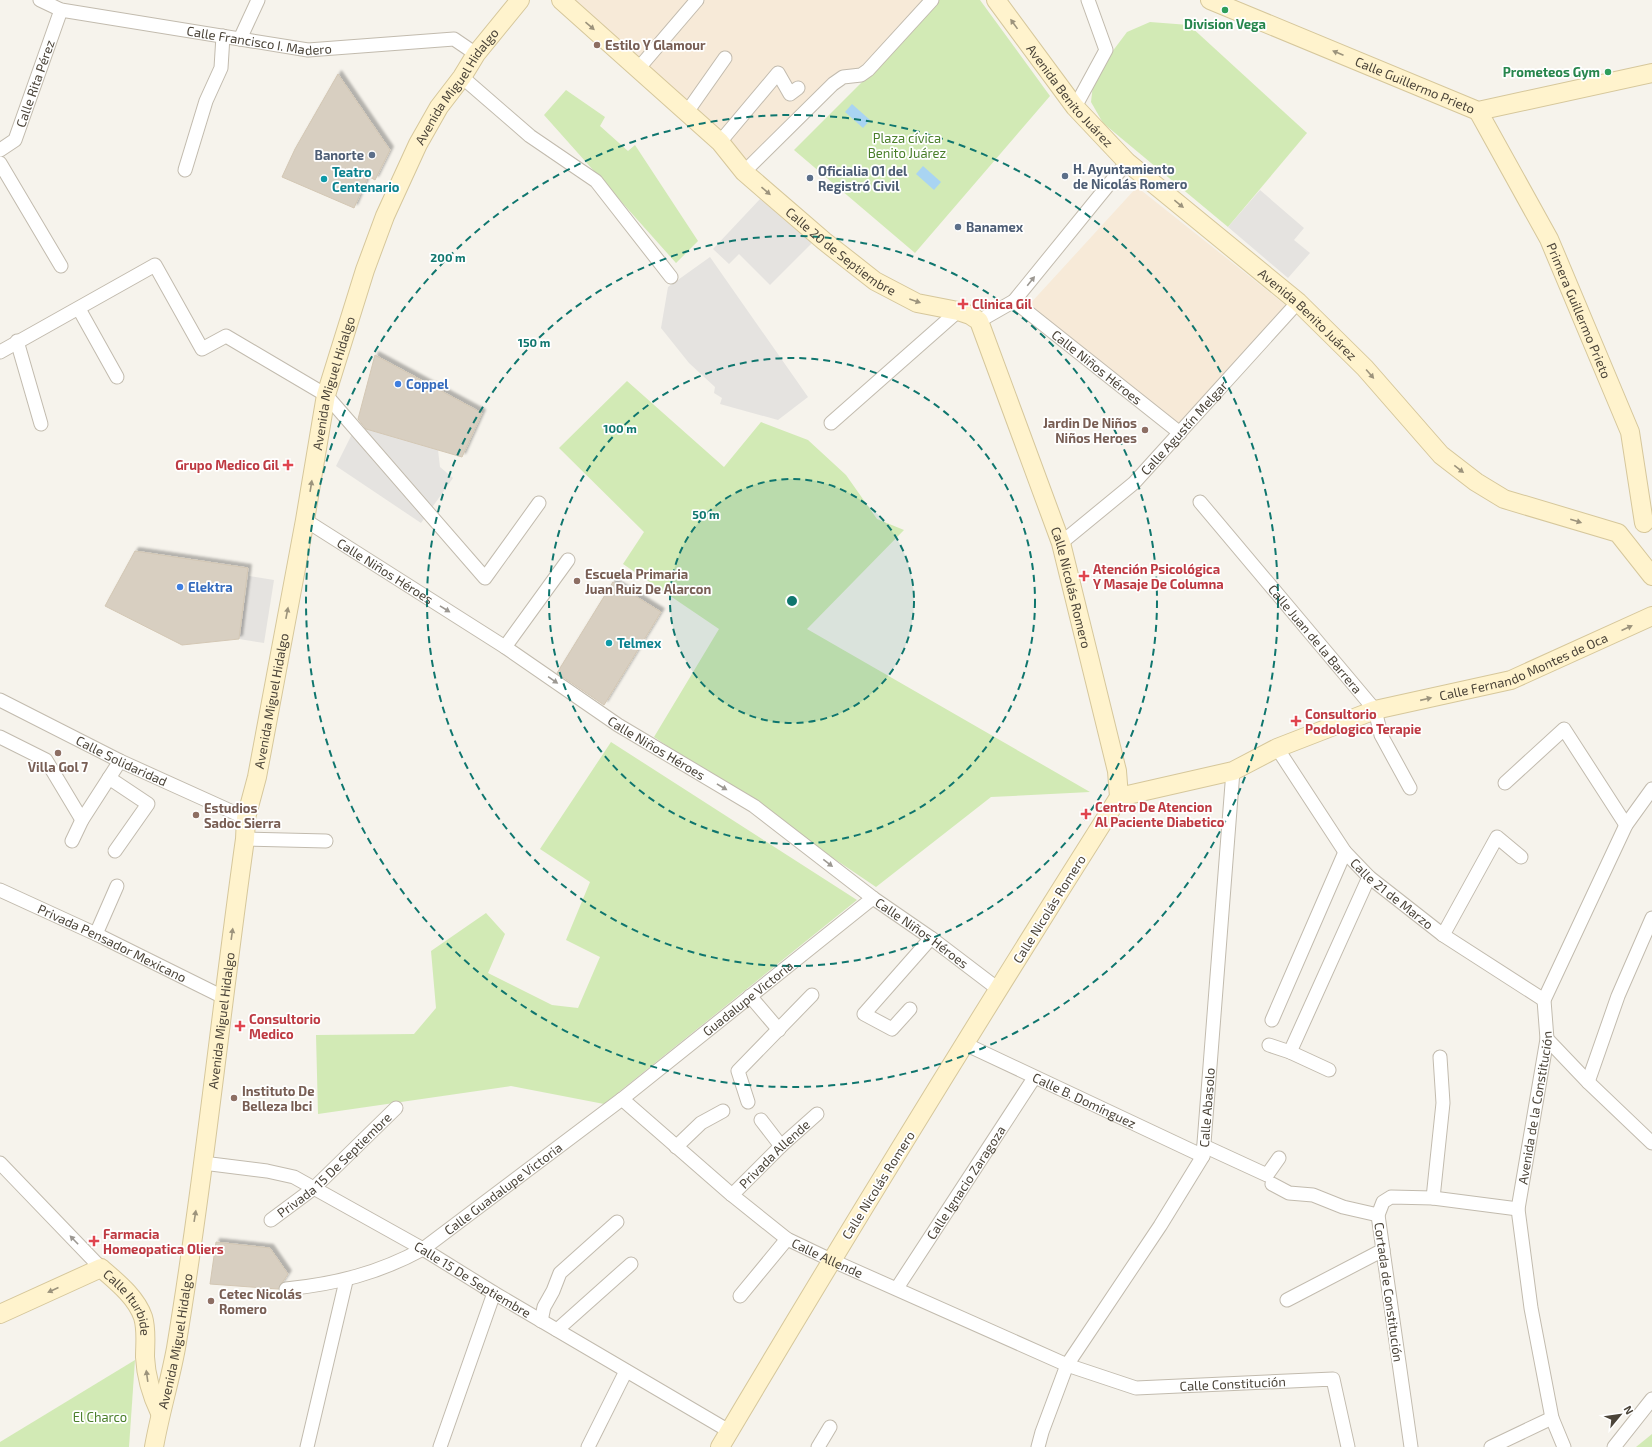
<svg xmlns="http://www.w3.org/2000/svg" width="1652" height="1447" font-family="'Exo 2',sans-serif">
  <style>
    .commercial { fill: #f7ead8 }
    .green { fill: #d2eab5 }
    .parking { fill: #e5e3e0 }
    .water { fill: #a9d4f2 }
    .building { fill: #d8cfc1; stroke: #d3c7b4; filter: url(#shadow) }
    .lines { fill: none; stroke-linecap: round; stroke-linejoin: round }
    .street-casing { stroke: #c2bbae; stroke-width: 15 }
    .secondary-casing { stroke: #d6c79b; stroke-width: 20 }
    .street { stroke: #fff; stroke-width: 13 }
    .secondary { stroke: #fff3cd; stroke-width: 18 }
    .oneway { fill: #9c937c }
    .oneway2 { fill: #9c9892 }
    .ring { fill: none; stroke: #0f766e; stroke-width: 2; stroke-dasharray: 7 5 }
    .leisure-dot { fill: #2e9e5b; stroke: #fff; stroke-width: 1.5 }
    .education-dot { fill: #8d6e63; stroke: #fff; stroke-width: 1.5 }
    .service-dot { fill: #5c6f8a; stroke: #fff; stroke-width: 1.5 }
    .culture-dot { fill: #0f9aa8; stroke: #fff; stroke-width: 1.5 }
    .health-dot { fill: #e0444e; stroke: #fff; stroke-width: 1.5 }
    .shop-dot { fill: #3f7fe0; stroke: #fff; stroke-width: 1.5 }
    .labels { text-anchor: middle; stroke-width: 3.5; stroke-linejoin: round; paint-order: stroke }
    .leisure-label { font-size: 13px; font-weight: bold; fill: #27864d; stroke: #fff }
    .street-label { font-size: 13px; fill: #4b4439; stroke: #fff }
    .education-label { font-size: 13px; font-weight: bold; fill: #785e54; stroke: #fff; text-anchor: start }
    .park-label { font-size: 13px; fill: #4a7f2a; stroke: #fff }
    .service-label { font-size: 13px; font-weight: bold; fill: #4e5e75; stroke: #fff; text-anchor: start }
    .culture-label { font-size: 13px; font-weight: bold; fill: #0d838f; stroke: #fff; text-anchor: start }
    .health-label { font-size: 13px; font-weight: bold; fill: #be3a42; stroke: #fff; text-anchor: start }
    .shop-label { font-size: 13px; font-weight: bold; fill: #366cbe; stroke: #fff; text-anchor: start }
    .centre { fill: #0f766e; stroke: #fff; stroke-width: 2 }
    .ring-label { font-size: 12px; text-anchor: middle; font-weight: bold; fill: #0f766e; stroke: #fff; stroke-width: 3.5; stroke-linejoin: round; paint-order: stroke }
  </style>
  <defs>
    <filter id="shadow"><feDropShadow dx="3.5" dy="-3.5" stdDeviation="1" flood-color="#0004"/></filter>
  </defs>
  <rect width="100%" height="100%" fill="#f6f3ec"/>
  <g class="commercial">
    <path d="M559,0H927L864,73L843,77L744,172Z"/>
    <path d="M1137,187L1288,307L1179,428L1028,306Z"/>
  </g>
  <g class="green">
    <path d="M935,0H980L1050,96L915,253L794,150L873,71Z"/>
    <path d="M1150,22L1189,25L1307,133L1228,227L1103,123L1091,102L1094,76L1127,32Z"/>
    <path d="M566,90L605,117L600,126L628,151L635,145L698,241L676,263L544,115Z"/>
    <path d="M627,381L724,467L761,422L808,440L846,475L877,519L904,530L807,629L1090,792L991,797L876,887L654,737L719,629L623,564L644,532L559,448Z"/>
    <path d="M611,742L857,900L604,1104L511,1086L318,1114L316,1035L414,1034L436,1008L431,951L486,913L505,934L488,973L552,1005L578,1008L600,957L566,940L590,882L540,849Z"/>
    <path d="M135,1360L129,1447H0V1442Z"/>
    <path d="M1652,1434V1447H1636Z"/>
  </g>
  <g class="parking">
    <path d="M1260,190L1304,228L1294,240L1310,253L1288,278L1228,227Z"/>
    <path d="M760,199L813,242L770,285L739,254L729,264L713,249Z"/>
    <path d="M710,257L808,397L778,420L720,404L722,398L714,393L715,387L689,363L661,328L668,287Z"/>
    <path d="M356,426L438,450L440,467L453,478L421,523L336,466Z"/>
    <path d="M249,576L274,580L264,643L239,639Z"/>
  </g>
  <g class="water">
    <path d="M852,104L870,120L863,128L845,112Z"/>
    <path d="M923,166L941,182L934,190L916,174Z"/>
  </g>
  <g class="building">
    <path d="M338,74L390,150L375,180L368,176L354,208L282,177L295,149Z"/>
    <path d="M375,355L482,413L462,457L366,429L358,419Z"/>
    <path d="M135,551L248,568L239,639L182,645L105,606Z"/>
    <path d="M613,582L661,612L604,705L557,673Z"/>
    <path d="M216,1242L270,1248L288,1274L278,1289L210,1284Z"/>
  </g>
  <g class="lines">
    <defs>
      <g id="street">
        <path id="s1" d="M40,0L61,10L308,50L454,39L476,54"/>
        <path d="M240,39L258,0"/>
        <path d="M638,69L697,0"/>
        <path d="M462,77L530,136L596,181L671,277"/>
        <path d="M1075,107L1106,50L1088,0"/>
        <path d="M687,112L725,58"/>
        <path d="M720,142L778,73L790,94L798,88"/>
        <path id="s2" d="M0,150L15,140L61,10"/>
        <path d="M0,163L61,266"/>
        <path d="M185,170L206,101L221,68L223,36"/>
        <path d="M744,172L833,84L843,77L861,75L868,70L932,0"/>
        <path id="s3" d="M1014,301L1180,433"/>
        <path d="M79,309L117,377"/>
        <path d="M979,321L1014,301L1127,162"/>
        <path d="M17,341L41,424"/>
        <path d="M0,352L155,265L202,349L226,336L326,395L485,578L539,503"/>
        <path d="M831,423L958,311"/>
        <path id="s4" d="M1200,502L1375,710L1381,735L1410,788"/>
        <path id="s5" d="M305,520L505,647L618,725L754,806L873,898L931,938L998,989"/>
        <path id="s6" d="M1061,543L1134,483L1298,302"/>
        <path d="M505,647L568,560"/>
        <path id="s7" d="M0,700L120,761L246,818"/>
        <path d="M0,737L46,760L82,820"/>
        <path id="s8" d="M1277,748L1345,852L1369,877L1443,935L1544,1000"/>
        <path d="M109,778L148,804L115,851"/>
        <path d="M1505,783L1564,729L1626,825"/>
        <path d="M245,839L326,841"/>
        <path d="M72,841L82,820L120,761"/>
        <path id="s9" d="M0,890L96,934L223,997"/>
        <path d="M96,934L117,886"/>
        <path d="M1443,935L1497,837L1521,857"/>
        <path d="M750,996L779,1030"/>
        <path d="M910,1009L892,1029L864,1014L931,938"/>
        <path d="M1272,1020L1345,852"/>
        <path d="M1547,1039L1588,1082L1652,1143"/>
        <path id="s10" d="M965,1044L1203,1156"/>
        <path d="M1269,1045L1290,1052L1329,1070"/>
        <path d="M1290,1052L1369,877"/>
        <path d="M1588,1082L1618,996L1652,918"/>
        <path id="s11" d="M622,1099L732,1195L787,1239L831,1260L1067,1365L1136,1388L1333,1379L1348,1447"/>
        <path d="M748,1102L738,1071L812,995"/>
        <path d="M761,1120L781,1146"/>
        <path d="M1204,1146L1267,1175L1279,1158"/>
        <path d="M676,1147L701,1123L723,1111"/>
        <path d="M0,1163L101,1268"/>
        <path id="s12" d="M203,1163L267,1171L294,1177L423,1249L494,1293L729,1431"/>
        <path d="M1272,1184L1289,1193L1313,1195L1343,1207L1378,1215"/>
        <path id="s13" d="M732,1195L781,1146L817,1114"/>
        <path d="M1433,1198L1443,1103L1440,1057"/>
        <path id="s14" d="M271,1220L314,1188L396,1108"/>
        <path id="s15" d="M897,1288L1034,1078"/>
        <path id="s16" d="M286,1289C336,1284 379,1273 423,1249L622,1099L873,898"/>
        <path d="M740,1296L787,1239"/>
        <path d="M1287,1300L1383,1250"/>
        <path d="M541,1321L544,1307L553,1291L560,1273L617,1222"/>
        <path d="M557,1330L631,1264"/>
        <path d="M307,1447L346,1281"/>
        <path d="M440,1447L494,1293"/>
        <path d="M588,1447L626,1371"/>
        <path d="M818,1447L830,1427"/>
        <path id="s17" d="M1038,1447L1042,1432L1067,1365L1160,1226L1203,1156L1233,771"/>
        <path d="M1411,1447L1378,1215L1383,1202L1391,1197L1433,1198L1518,1209"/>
        <path d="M1491,1447L1552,1418"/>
        <path id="s18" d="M1564,1447L1552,1418L1531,1308L1518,1209L1547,1039L1544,1000L1626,825L1652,789"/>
        <path d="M1614,1447L1652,1399"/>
      </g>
      <g id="secondary">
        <path id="s19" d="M561,0L720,142L744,172L824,241L875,281L917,303L958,311L970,315L979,321L1061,543L1117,771L1119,797C983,1012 850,1228 720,1447"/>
        <path id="s20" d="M996,0L1075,107L1127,162L1298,302L1365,368L1441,455L1476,482L1504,499L1618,533L1652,576"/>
        <path id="s21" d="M1210,0L1478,111L1652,73"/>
        <path id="s22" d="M1478,111L1549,239L1630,432L1644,523"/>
        <path id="s23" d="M1119,797L1233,771L1277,748L1375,710L1511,680L1652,616"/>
        <path id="s24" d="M0,1314L101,1268C117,1282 136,1297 143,1317C147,1330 145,1343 145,1357C146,1378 151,1394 160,1413"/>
        <path id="s25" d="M154,1447C160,1413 170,1381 176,1348C204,1179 221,1009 245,839L246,818L257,777L305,520L326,395L365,270L385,216L418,144L439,107L462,77L476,54L520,0"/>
      </g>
    </defs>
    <use href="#street" class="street-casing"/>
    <use href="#secondary" class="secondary-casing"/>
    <use href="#street" class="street"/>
    <use href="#secondary" class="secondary"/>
  </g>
  <defs><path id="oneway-solid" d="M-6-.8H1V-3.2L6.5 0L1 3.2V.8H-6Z"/></defs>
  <g class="oneway">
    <use href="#oneway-solid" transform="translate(1014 24) rotate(-126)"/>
    <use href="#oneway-solid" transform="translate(590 26) rotate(41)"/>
    <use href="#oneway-solid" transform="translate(1338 53) rotate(-157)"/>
    <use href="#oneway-solid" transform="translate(766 191) rotate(41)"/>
    <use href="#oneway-solid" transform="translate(1179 204) rotate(39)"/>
    <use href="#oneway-solid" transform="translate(915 301) rotate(19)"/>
    <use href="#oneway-solid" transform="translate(1370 374) rotate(49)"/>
    <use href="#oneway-solid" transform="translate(1459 469) rotate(38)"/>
    <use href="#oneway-solid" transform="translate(311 486) rotate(-81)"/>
    <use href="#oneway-solid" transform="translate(1576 521) rotate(17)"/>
    <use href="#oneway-solid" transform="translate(287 613) rotate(-79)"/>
    <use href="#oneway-solid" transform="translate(1627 628) rotate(-24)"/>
    <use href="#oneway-solid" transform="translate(1426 699) rotate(-13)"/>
    <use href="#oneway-solid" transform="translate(232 934) rotate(-82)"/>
    <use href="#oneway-solid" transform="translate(195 1216) rotate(-81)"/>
    <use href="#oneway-solid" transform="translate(53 1290) rotate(156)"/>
    <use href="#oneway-solid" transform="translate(147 1376) rotate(-98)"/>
  </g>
  <g class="oneway2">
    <use href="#oneway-solid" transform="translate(1031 281) rotate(-51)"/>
    <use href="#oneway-solid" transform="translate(445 609) rotate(32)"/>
    <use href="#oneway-solid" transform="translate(553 680) rotate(35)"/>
    <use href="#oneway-solid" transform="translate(722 787) rotate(31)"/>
    <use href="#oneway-solid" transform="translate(828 863) rotate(38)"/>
    <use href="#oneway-solid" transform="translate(74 1240) rotate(-134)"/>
  </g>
  <circle cx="792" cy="601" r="122" fill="#0f766e" fill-opacity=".12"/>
  <g class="ring">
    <circle cx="792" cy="601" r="122"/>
    <circle cx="792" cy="601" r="243"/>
    <circle cx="792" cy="601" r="365"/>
    <circle cx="792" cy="601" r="486"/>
  </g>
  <g class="leisure-dot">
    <circle cx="1225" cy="10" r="4"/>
    <circle cx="1608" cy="72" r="4"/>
  </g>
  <g class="education-dot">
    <circle cx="597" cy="45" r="4"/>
    <circle cx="1145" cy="430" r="4"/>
    <circle cx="577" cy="581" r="4"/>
    <circle cx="58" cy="753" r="4"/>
    <circle cx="196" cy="815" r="4"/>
    <circle cx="234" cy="1098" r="4"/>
    <circle cx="211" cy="1301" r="4"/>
  </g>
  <g class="service-dot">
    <circle cx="372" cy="155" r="4"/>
    <circle cx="1065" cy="176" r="4"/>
    <circle cx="810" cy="178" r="4"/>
    <circle cx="958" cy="227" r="4"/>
  </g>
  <g class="culture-dot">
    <circle cx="324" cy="179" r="4"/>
    <circle cx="609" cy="643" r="4"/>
  </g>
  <g class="health-dot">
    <path d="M961 298h4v4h4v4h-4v4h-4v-4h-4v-4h4z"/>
    <path d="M286 459h4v4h4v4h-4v4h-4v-4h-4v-4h4z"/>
    <path d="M1082 570h4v4h4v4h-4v4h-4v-4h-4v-4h4z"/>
    <path d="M1294 715h4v4h4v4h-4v4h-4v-4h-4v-4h4z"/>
    <path d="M1084 808h4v4h4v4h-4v4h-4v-4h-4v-4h4z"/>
    <path d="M238 1020h4v4h4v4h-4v4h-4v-4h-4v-4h4z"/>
    <path d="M92 1235h4v4h4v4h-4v4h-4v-4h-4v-4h4z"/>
  </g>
  <g class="shop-dot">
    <circle cx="398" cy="384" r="4"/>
    <circle cx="180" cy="587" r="4"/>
  </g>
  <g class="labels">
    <g class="leisure-label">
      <text x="1225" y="29">Division Vega</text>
      <text x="1600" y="77" text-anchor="end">Prometeos Gym</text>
    </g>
    <g class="street-label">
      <text dy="5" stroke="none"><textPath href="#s1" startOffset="224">Calle Francisco I. Madero</textPath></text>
      <text dy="5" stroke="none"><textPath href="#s2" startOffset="78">Calle Rita Pérez</textPath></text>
      <text dy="5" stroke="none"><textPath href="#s21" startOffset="222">Calle Guillermo Prieto</textPath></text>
      <text dy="5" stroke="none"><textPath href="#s25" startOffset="1404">Avenida Miguel Hidalgo</textPath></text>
      <text dy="5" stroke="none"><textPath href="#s20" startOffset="121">Avenida Benito Juárez</textPath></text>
      <text dy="5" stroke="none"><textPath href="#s19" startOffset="377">Calle 20 de Septiembre</textPath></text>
      <text dy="5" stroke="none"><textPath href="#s22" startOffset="224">Primera Guillermo Prieto</textPath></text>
      <text dy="5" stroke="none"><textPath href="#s20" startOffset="445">Avenida Benito Juárez</textPath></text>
      <text dy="5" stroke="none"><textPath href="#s3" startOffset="106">Calle Niños Héroes</textPath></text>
      <text dy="5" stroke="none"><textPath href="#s25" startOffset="1080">Avenida Miguel Hidalgo</textPath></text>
      <text dy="5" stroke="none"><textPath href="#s6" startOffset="169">Calle Agustín Melgar</textPath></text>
      <text dy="5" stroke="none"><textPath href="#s5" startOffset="95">Calle Niños Héroes</textPath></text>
      <text dy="5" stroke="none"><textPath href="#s19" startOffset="817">Calle Nicolás Romero</textPath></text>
      <text dy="5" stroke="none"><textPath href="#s4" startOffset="179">Calle Juan de la Barrera</textPath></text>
      <text dy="5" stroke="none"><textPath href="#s23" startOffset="427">Calle Fernando Montes de Oca</textPath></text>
      <text dy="5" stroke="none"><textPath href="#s25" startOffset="756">Avenida Miguel Hidalgo</textPath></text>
      <text dy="5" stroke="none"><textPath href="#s5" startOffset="419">Calle Niños Héroes</textPath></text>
      <text dy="5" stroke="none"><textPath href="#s7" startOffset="136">Calle Solidaridad</textPath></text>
      <text dy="5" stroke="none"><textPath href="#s8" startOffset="187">Calle 21 de Marzo</textPath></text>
      <text transform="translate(1049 909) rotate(-58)" y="5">Calle Nicolás Romero</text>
      <text dy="5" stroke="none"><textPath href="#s5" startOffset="743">Calle Niños Héroes</textPath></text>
      <text dy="5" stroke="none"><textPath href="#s9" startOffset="124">Privada Pensador Mexicano</textPath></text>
      <text dy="5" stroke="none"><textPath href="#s16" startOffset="554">Guadalupe Victoria</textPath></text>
      <text dy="5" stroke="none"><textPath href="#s25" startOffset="432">Avenida Miguel Hidalgo</textPath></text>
      <text dy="5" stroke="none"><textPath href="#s10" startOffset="132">Calle B. Domínguez</textPath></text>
      <text dy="5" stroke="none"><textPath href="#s17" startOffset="385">Calle Abasolo</textPath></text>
      <text dy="5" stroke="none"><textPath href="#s18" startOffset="346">Avenida de la Constitución</textPath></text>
      <text dy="5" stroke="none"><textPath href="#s13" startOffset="59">Privada Allende</textPath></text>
      <text dy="5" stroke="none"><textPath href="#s14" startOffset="84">Privada 15 De Septiembre</textPath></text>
      <text dy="5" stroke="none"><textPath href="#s15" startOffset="126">Calle Ignacio Zaragoza</textPath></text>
      <text transform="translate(878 1185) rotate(-58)" y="5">Calle Nicolás Romero</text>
      <text dy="5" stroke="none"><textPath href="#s16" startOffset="244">Calle Guadalupe Victoria</textPath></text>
      <text dy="5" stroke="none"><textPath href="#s11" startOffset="261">Calle Allende</textPath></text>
      <text dy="5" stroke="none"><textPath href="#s12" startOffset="298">Calle 15 De Septiembre</textPath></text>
      <text transform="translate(1389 1292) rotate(82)" y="5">Cortada de Constitución</text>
      <text dy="5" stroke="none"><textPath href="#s24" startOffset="156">Calle Iturbide</textPath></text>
      <text dy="5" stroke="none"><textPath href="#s25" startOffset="108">Avenida Miguel Hidalgo</textPath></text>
      <text dy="5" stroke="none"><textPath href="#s11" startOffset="693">Calle Constitución</textPath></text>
    </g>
    <g class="education-label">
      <text x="605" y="50">Estilo Y Glamour</text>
      <text x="1137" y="428" text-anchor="end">Jardin De Niños<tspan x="1137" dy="15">Niños Heroes</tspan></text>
      <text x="585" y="579">Escuela Primaria<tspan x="585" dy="15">Juan Ruiz De Alarcon</tspan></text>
      <text x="58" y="772" text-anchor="middle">Villa Gol 7</text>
      <text x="204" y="813">Estudios<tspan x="204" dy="15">Sadoc Sierra</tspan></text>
      <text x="242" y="1096">Instituto De<tspan x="242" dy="15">Belleza Ibci</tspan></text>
      <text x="219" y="1299">Cetec Nicolás<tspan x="219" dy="15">Romero</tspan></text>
    </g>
    <g class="park-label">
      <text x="907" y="143">Plaza cívica<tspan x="907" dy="15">Benito Juárez</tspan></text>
      <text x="100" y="1422">El Charco</text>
    </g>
    <g class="service-label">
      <text x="364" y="160" text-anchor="end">Banorte</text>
      <text x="1073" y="174">H. Ayuntamiento<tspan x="1073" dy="15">de Nicolás Romero</tspan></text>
      <text x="818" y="176">Oficialia 01 del<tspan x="818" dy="15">Registró Civil</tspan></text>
      <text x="966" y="232">Banamex</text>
    </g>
    <g class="culture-label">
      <text x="332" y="177">Teatro<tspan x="332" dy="15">Centenario</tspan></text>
      <text x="617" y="648">Telmex</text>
    </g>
    <g class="health-label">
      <text x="972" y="309">Clinica Gil</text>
      <text x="279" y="470" text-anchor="end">Grupo Medico Gil</text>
      <text x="1093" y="574">Atención Psicológica<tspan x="1093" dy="15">Y Masaje De Columna</tspan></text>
      <text x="1305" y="719">Consultorio<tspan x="1305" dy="15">Podologico Terapie</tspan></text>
      <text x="1095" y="812">Centro De Atencion<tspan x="1095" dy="15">Al Paciente Diabetico</tspan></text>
      <text x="249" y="1024">Consultorio<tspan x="249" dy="15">Medico</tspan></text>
      <text x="103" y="1239">Farmacia<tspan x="103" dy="15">Homeopatica Oliers</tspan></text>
    </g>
    <g class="shop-label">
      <text x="406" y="389">Coppel</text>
      <text x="188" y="592">Elektra</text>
    </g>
  </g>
  <circle cx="792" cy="601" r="6" class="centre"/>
  <g class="ring-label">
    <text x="448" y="262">200 m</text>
    <text x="534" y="347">150 m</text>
    <text x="620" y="433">100 m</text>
    <text x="706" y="519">50 m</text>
  </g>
  <g transform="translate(1620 1415) rotate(61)" stroke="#ffffff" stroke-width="3" paint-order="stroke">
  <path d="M0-3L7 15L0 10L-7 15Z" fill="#4b4439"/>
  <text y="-6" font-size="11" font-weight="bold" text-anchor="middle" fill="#4b4439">N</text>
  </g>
</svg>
